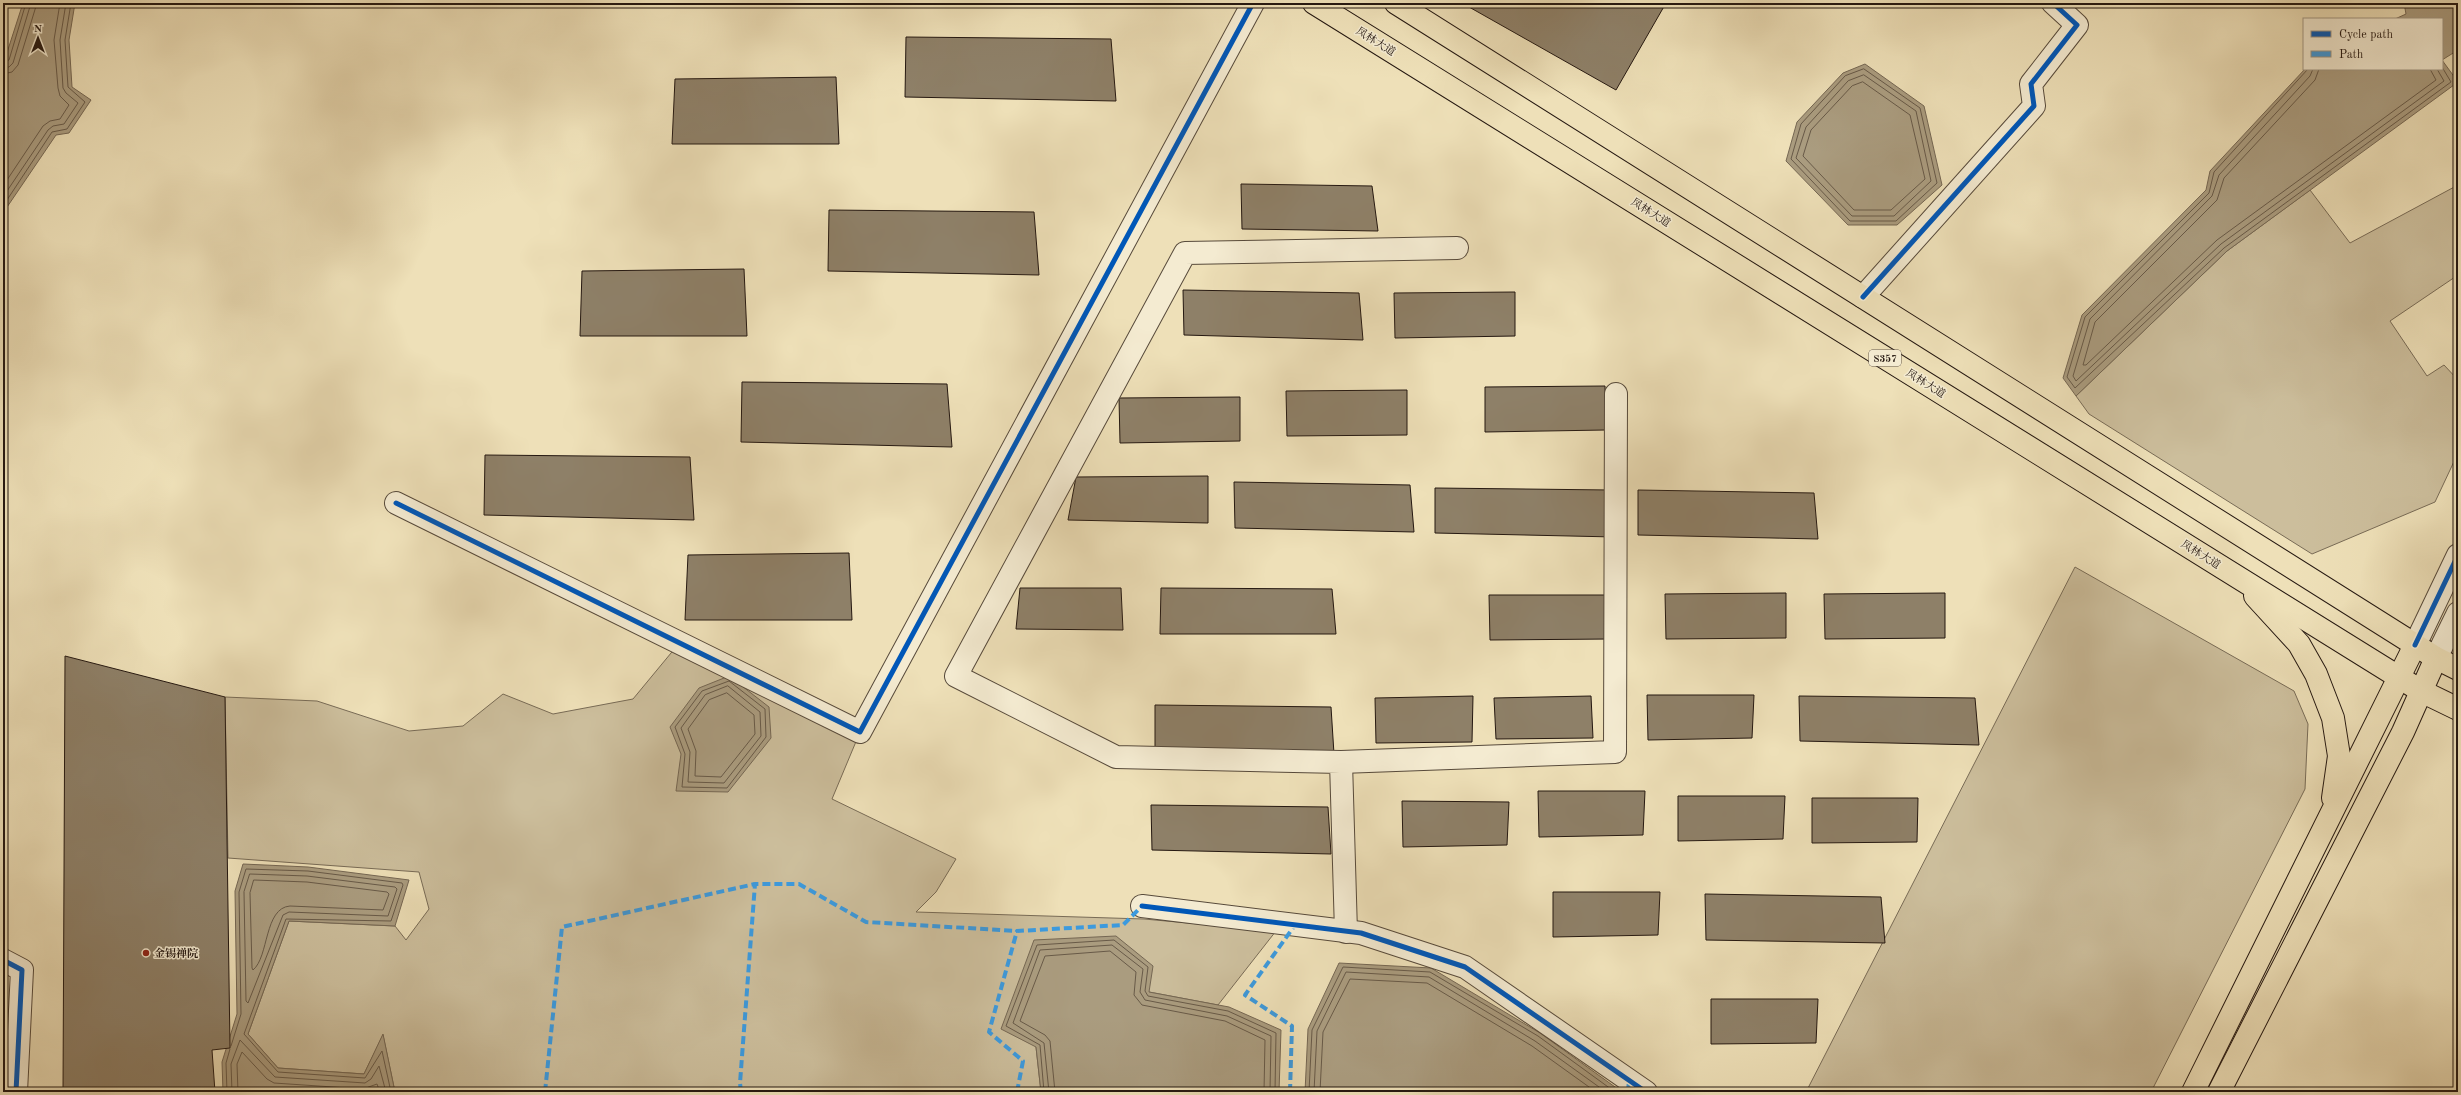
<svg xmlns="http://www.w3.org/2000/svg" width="2461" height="1095" font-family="'Old Standard TT','Noto Serif SC',serif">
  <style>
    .green { fill: #ccbe9c; stroke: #786b56 }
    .water { fill: #aa9c7f; stroke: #756753 }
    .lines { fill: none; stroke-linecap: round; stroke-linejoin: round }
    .shore { stroke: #685a48; stroke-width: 1 }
    .building { fill: #8e8068; stroke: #251811 }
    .minor-casing { stroke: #574a3b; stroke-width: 24 }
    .major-casing { stroke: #251811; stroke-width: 24 }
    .minor { stroke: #f4ebd1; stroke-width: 22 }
    .major { stroke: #eee0b8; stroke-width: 22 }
    .quiet { stroke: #3c9ade; stroke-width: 4; stroke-dasharray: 8 4; stroke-linecap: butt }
    .cycleway-casing { stroke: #f4ebd1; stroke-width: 8 }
    .cycleway { stroke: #0057b8; stroke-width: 5 }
    .poi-dot { fill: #8f2418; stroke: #f4ebd1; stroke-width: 1.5 }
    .labels { text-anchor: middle; stroke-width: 3; stroke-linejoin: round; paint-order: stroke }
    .shield { fill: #f4ebd1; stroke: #63574b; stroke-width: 1 }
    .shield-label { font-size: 10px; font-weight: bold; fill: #251811 }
    .street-label { font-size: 11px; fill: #251811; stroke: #f4ebd1 }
    .poi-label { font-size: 11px; font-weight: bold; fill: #251811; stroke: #f4ebd1; text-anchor: start }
  </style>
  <rect width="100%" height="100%" fill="#eee0b8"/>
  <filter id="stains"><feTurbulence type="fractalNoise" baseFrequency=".005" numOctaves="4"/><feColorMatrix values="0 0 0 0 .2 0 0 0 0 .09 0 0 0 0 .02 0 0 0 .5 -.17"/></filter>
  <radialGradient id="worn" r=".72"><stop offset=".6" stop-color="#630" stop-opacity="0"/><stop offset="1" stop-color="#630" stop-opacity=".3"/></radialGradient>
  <g class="green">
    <path d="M2458,185V275L2390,321L2427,376L2444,365L2458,380V453L2435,502L2312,554L2089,414L2076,396L2227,251L2310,190L2350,243Z"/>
    <path d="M2075,567L2294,691L2308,724L2305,789L2151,1092H1806Z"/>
    <path d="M676,647L860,732L832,799L956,859L936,892L916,912L1144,919L1276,931L1218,1005L1149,992L1036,1047L1041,1092H395L383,1035L364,1074L278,1068L248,1034L289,921L395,926L406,940L429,909L419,872L228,858L225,697L317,701L409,731L463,726L503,694L553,714L633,699Z"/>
  </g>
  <g class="water">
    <path d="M23,3H75L69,40L72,87L91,100L69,133L56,135L3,213V65Z"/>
    <path d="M2404,3H2458V50L2442,60V19H2395L2406,14Z"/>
    <path d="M2442,60L2458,82L2227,251L2076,396L2063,378L2082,315L2206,190L2210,171L2305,69H2442Z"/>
    <path d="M1865,64L1924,106L1942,185L1897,225H1848L1786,161L1797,122L1843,73Z"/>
    <path d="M729,676L769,707L771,738L728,792L676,791L681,754L670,727L699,688Z"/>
    <path d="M243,864L308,867L409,880L395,926L289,921L248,1034L278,1068L364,1074L383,1034L395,1092H223L222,1062L237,1014L235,891Z"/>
    <path d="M1116,936L1153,966L1149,992L1229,1007L1281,1030L1279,1092H1041L1036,1047L1001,1029L1034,940Z"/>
    <path d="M1339,963L1431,968L1540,1033L1622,1092H1305L1308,1029Z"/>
  </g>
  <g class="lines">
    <g class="shore">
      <path d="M3,63L9,60L26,3"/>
      <path d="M3,68L9,67L13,63L31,3"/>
      <path d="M1864,69L1920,108L1937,183L1896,221H1850L1791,159L1801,124L1845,76Z"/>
      <path d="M2308,69L2214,172L2209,193L2085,317L2067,377L2075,388L2224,248L2451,82L2442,67"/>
      <path d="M2313,69L2310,76L2219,175L2212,196L2090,319L2073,376L2076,381L2221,244L2444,81L2437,69"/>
      <path d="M2319,69L2315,80L2224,178L2217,200L2095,322L2083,365H2086L2217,240L2436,80L2430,69"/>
      <path d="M3,74L12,72L18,65L37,3"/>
      <path d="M1864,75L1916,111L1931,181L1894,216H1852L1796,158L1806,127L1848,81Z"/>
      <path d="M1863,82L1910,115L1925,179L1891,210H1854L1803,156L1811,130L1852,86Z"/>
      <path d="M3,186L43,126L50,121L60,119L69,105L60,96L58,88L54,40L60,3"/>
      <path d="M3,197L48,130L53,126L64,124L78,103L66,93L63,88L60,40L66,3"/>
      <path d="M3,206L52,132L67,129L85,102L68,87L65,40L71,3"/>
      <path d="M729,681L702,691L675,727L685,754L682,787L727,788L766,737L765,709L729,681"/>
      <path d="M728,686L760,712L761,736L724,783L688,782L690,752L681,728L705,695Z"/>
      <path d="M727,693L754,715L755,734L721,777L695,776L696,751L688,729L709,700Z"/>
      <path d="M250,874L307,876L395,887L397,889L388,916L289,912L283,915L248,1003L246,1001L244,892Z"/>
      <path d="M254,880L307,882L387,892L389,894L383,910L290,906C264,908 269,957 253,970L252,968L250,893Z"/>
      <path d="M231,1046L241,1014L239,892L246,869L308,871L402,883L403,885L391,921L286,919L244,1034L278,1072L365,1078L382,1051L391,1092"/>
      <path d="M227,1092L226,1063L230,1049"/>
      <path d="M232,1092L231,1064L240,1040L275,1077L365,1083L371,1079L379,1066L386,1092"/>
      <path d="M238,1092L237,1064L242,1052L267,1079L274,1083L363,1089L377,1084L380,1092"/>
      <path d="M1044,1092L1040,1045L1006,1026L1037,945L1114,940L1148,967L1145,991L1148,996L1228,1011L1276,1033L1275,1092"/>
      <path d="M1049,1092L1044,1043L1013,1023L1040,950L1112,945L1143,969L1140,992L1145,1000L1227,1016L1271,1036L1270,1092"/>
      <path d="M1055,1092L1050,1041L1045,1035L1020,1021L1045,956L1110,951L1136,972L1134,995L1142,1005L1225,1021L1265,1040L1264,1092"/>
      <path d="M1309,1092L1312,1030L1343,967L1430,972L1538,1036L1615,1092"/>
      <path d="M1314,1092L1317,1031L1346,972L1429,977L1535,1041L1606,1092"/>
      <path d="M1320,1092L1323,1032L1350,979L1427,983L1532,1046L1596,1092"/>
    </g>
  </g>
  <g class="building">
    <path d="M1462,3H1666L1616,90Z"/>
    <path d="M906,37L1111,39L1116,101L905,97Z"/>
    <path d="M836,77L839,144H672L675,79Z"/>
    <path d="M1241,184L1372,186L1378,231L1242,229Z"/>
    <path d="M829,210L1034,212L1039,275L828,271Z"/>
    <path d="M744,269L747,336H580L582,271Z"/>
    <path d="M1183,290L1359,293L1363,340L1184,335Z"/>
    <path d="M1515,292V336L1395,338L1394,293Z"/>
    <path d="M742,382L947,384L952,447L741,442Z"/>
    <path d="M1605,386L1606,430L1485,432V387Z"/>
    <path d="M1407,390V435L1287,436L1286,391Z"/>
    <path d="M1240,397V441L1120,443L1119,398Z"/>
    <path d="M485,455L690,457L694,520L484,515Z"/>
    <path d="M1208,476V523L1068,520L1076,477Z"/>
    <path d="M1234,482L1410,485L1414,532L1235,528Z"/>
    <path d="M1435,488L1611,490L1615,537L1435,533Z"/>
    <path d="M1638,490L1814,493L1818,539L1638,535Z"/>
    <path d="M849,553L852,620H685L688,555Z"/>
    <path d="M1020,588H1121L1123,630L1016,629Z"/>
    <path d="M1161,588L1332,589L1336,634H1160Z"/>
    <path d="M1786,593V638L1666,639L1665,594Z"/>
    <path d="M1945,593V638L1825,639L1824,594Z"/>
    <path d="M1489,595H1610V639L1490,640Z"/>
    <path d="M65,656L225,697L230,1048L212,1050L215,1092H63Z"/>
    <path d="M1647,695H1754L1752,738L1648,740Z"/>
    <path d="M1473,696L1472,742L1376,743L1375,698Z"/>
    <path d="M1591,696L1593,738L1496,739L1494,698Z"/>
    <path d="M1799,696L1975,698L1979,745L1800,741Z"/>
    <path d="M1155,705L1331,707L1334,754L1155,750Z"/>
    <path d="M1538,791H1645L1643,835L1539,837Z"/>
    <path d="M1678,796H1785L1783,839L1678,841Z"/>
    <path d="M1812,798H1918L1917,842L1812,843Z"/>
    <path d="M1402,801L1509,802L1507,845L1403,847Z"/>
    <path d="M1151,805L1328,807L1331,854L1152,850Z"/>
    <path d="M1553,892H1660L1658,935L1553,937Z"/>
    <path d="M1705,894L1881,897L1885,943L1706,940Z"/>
    <path d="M1711,999H1818L1816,1043L1711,1044Z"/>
  </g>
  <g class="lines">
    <defs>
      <g id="minor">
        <path d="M1863,297L2034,106L2031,84L2077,25L2053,3"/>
        <path d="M396,503L860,732L1253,3"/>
        <path d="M2415,645L2458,555"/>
        <path d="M2436,658L2458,613"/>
        <path d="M1341,762L1615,752L1616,394"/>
        <path d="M1142,906L1361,933L1465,967L1646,1092"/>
        <path d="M1346,932L1341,762L1116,757L956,676L1185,253L1457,248"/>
        <path d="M3,960L22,970L16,1092"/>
      </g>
      <g id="major">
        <path d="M1314,3L2421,691L2458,709"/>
        <path d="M1396,3L2436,658L2458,669"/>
        <path d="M2255,596L2299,644L2316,674L2333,718L2339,756L2333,798"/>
        <path d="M2193,1092L2415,645"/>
        <path d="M2219,1092L2403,732L2436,658"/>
      </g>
    </defs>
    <use href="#minor" class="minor-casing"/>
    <use href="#major" class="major-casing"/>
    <use href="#minor" class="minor"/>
    <use href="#major" class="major"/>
    <g class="quiet">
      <path d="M545,1092L562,927L755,884"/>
      <path d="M741,1092L740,1083L755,884H799L866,922L1017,931"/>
      <path d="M1017,1092L1023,1061L989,1032L1017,931L1123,925L1142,906"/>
      <path d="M1290,1092L1292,1026L1245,995L1295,925"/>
      <path d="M1628,1092L1629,1080"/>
    </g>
    <defs>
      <g id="cycleway">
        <path d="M1863,297L2034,106L2031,84L2077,25L2053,3"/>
        <path d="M396,503L860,732L1253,3"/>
        <path d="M2415,645L2458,555"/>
        <path d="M1142,906L1361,933L1465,967L1646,1092"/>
        <path d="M3,960L22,970L16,1092"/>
      </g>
    </defs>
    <use href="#cycleway" class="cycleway-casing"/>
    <use href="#cycleway" class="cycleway"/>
  </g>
  <circle class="poi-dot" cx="146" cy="953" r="4"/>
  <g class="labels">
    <rect class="shield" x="1869" y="350" width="32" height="16" rx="3"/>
    <g class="shield-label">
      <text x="1885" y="362">S357</text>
    </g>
    <g class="street-label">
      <text transform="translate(1376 41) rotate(32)" y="4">凤林大道</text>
      <text transform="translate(1651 212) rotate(32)" y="4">凤林大道</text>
      <text transform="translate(1926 383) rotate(32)" y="4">凤林大道</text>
      <text transform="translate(2201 554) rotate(32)" y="4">凤林大道</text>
    </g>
    <g class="poi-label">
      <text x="154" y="957">金锡禅院</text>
    </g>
  </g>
  <rect width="2461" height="1095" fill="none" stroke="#eee0b8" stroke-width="16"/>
  <rect x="4" y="4" width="2453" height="1087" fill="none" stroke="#251811" stroke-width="2"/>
  <rect x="8" y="8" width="2445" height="1079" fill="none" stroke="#251811"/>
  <rect x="2303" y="18" width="140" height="52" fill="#f4ebd1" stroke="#a19784"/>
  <rect x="2311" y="31" width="20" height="6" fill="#0057b8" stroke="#a19784"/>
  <text x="2339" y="38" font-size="12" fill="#251811">Cycle path</text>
  <rect x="2311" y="51" width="20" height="6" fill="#3c9ade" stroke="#a19784"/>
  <text x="2339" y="58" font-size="12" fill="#251811">Path</text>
  <g transform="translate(38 38)" stroke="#f4ebd1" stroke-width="3" paint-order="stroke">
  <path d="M0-3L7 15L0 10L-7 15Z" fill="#251811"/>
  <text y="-6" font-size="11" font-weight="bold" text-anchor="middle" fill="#251811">N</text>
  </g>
  <rect width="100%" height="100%" filter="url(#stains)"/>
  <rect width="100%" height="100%" fill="url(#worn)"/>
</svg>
